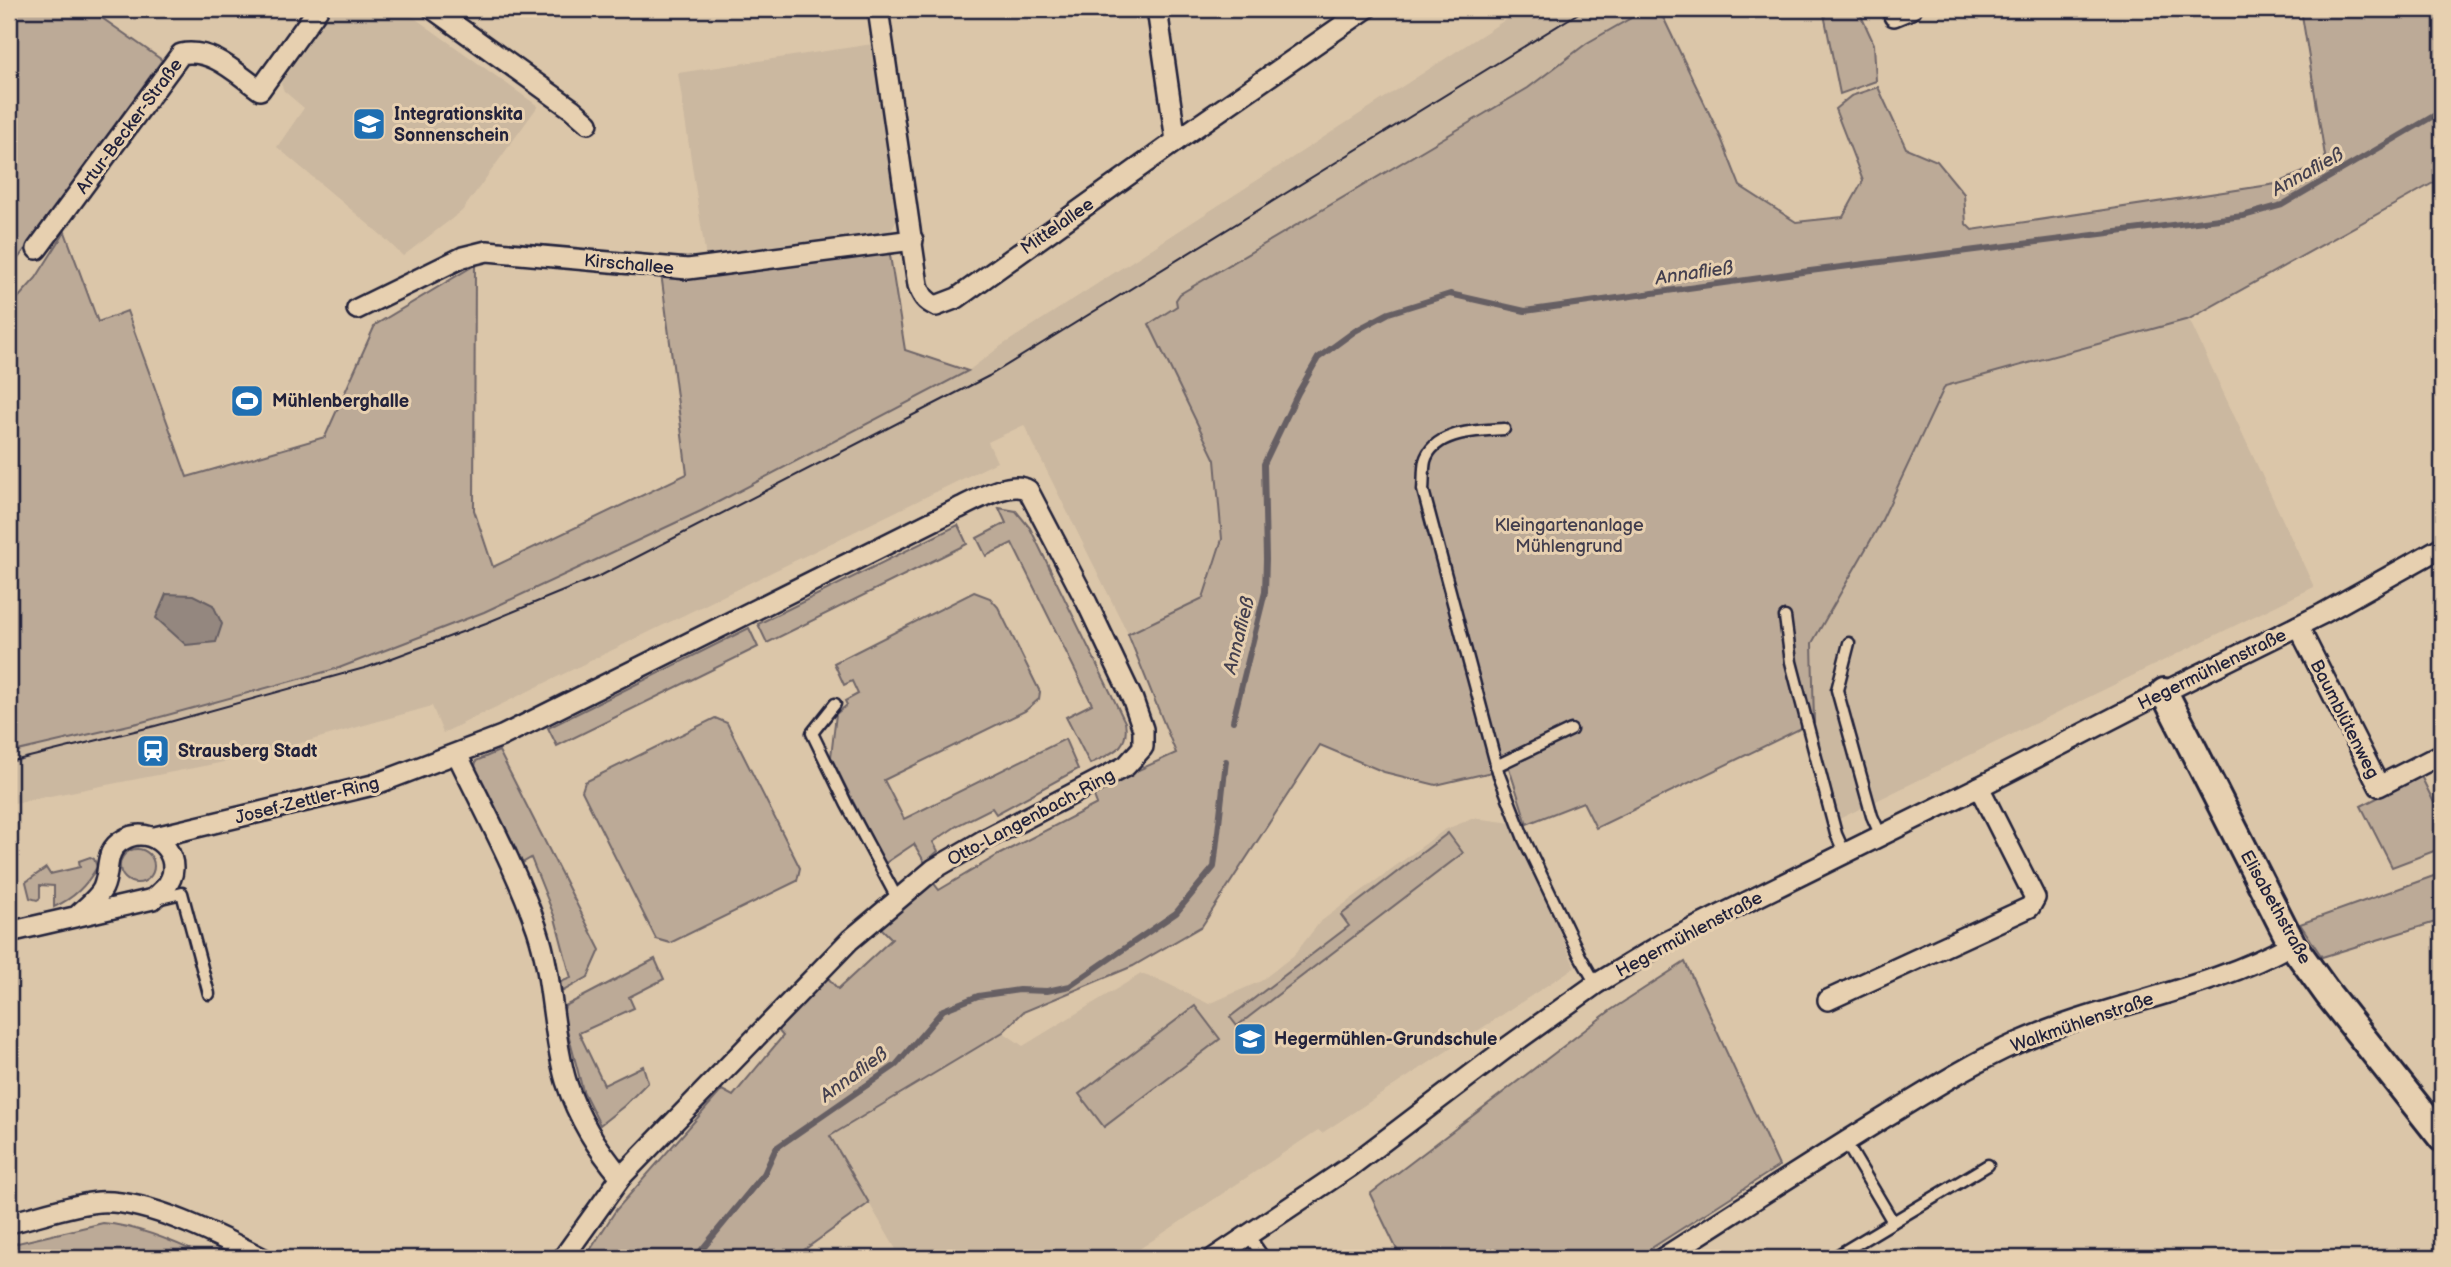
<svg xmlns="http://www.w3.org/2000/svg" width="2451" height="1267" font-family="'Balsamiq Sans',sans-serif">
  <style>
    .built { fill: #cbb8a0 }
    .green { fill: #bcaa97; stroke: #6f6669; stroke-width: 2 }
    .water { fill: #94877f; stroke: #665f64; stroke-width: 2 }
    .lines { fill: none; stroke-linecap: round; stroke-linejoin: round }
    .stream { stroke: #665f64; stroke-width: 6 }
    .lane-casing { stroke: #22223b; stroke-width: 15 }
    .street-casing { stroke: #22223b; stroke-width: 24 }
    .secondary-casing { stroke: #22223b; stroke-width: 32 }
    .lane { stroke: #e7d0b0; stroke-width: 10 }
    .street { stroke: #e7d0b0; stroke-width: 19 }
    .secondary { stroke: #e7d0b0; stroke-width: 26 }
    .tram { stroke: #22223b; stroke-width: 2 }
    .labels { text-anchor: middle; stroke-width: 6; stroke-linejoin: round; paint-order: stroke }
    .poi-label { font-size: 18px; font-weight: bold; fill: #22223b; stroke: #e7d0b0; text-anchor: start }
    .street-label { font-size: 18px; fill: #22223b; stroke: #e7d0b0 }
    .park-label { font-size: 18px; fill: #413d4d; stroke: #e7d0b0 }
    .water-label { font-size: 19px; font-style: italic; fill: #44404f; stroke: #e7d0b0 }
  </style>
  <rect width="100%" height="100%" fill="#dbc6a9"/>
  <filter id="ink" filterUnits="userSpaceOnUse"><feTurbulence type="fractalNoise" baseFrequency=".0143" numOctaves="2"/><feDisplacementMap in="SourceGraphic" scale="14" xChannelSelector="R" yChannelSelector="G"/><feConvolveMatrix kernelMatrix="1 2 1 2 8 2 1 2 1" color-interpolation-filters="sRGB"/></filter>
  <g filter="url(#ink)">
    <g class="built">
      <path d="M333,9H402L538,106L462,211L403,256L380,234L277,147L304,108L284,91L281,84L283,79Z"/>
      <path d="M1522,9H1647L1587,43L1528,88L1180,294L1177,306L1150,324L1215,460L1222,539L1203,598L1128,634L1024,425L988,442L997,462L443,733L432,706L255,756L9,804V753L142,722L339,668L484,612L701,511L968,371L1001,346Z"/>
      <path d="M873,44L898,215L893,228L881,238L707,265L678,73Z"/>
      <path d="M2189,319L2314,587L1839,819L1814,722L1812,643L1880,524L1945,385Z"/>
      <path d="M1474,818L1512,823L1575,967L1322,1133L1318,1130L1126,1258H901L830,1136L1003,1032L1023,1046L1141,974L1164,982L1209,1004L1261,981L1294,955L1320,922L1444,830Z"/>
    </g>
    <g class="green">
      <path d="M9,9H89L162,60L9,271Z"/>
      <path d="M1647,9L1664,19L1721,138L1740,186L1796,222L1843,217L1863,181L1835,109L1851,96L1878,87L1906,148L1937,161L1964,194L1966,224L1972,230L2276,184L2326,162L2301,9H2442V178L2189,319L1945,386L1880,524L1812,643L1814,722L1596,828L1583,802L1527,824L1509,768L1436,785L1384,772L1320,745L1202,926L1133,966L1023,1012L1003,1032L830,1136L869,1203L793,1258H585L616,1210L722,1090L733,1096L783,1036L777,1029L827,977L838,989L892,939L880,927L932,881L939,890L1000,854L1097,804L1092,791L1176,753L1128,634L1203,598L1222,539L1215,460L1149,324L1177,306L1176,300L1180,294L1528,88L1587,43Z"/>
      <path d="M1823,9H1858L1874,44L1876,81L1840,94Z"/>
      <path d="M65,232L98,322L127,311L187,477L325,437L375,325L475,265L474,510L493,567L687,474L661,273L889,249L905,350L968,371L701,511L484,612L339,668L142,722L9,753V308L36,278Z"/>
      <path d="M999,508L1016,511L1030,528L1125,722C1130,749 1111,753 1090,764L1066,717L1092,704L1012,543L986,556L977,538L1006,523Z"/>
      <path d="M958,525L967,544L767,643L758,624Z"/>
      <path d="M974,592L990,598L998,607L1040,692L1039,699L1025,711L884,780L904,819L1065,739L1078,769L996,814L992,808L958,825L933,842L938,851L925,863L914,844L884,864L831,757L836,714L847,705L845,701L858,694L852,681L844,685L834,663Z"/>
      <path d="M749,628L758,647L557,746L548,728Z"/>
      <path d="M715,718L727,723L800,868L797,881L670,943L656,939L582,791L585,782Z"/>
      <path d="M499,751L600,950L588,977L563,991L557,987L558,983L571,978L555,918L531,858L517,866L475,767L476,761Z"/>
      <path d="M2421,776L2442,819V848L2392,867L2361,806Z"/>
      <path d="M1448,833L1463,853L1237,1026L1230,1017L1349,926L1341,915Z"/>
      <circle cx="137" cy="866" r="17"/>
      <path d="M90,857L94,859L97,867C86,886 74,898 54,907V886L40,885V898L37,900L30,898L26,882L46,868L50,874L80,867L79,861Z"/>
      <path d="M2442,873V920L2322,957L2300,924Z"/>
      <path d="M655,959L664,979L629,997L634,1008L579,1033L604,1085L643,1066L648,1082L624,1106L600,1125L583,1091L563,1014L565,1006Z"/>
      <path d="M1685,962L1779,1166L1636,1258H1401L1370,1194L1611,1010Z"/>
      <path d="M1195,1006L1220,1039L1104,1127L1079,1094Z"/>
      <path d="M103,1223C138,1226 176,1242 208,1258H9V1245Z"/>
    </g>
    <path class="water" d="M166,594L193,595L213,605L222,624L216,642L186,645L156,618Z"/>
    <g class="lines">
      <g class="stream">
        <path d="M1233,721L1265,592L1266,559L1264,464L1298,393L1318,358L1355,331L1389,313L1450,294L1525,311L1802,272L2243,216L2282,205L2442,111"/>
        <path d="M695,1258L764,1174L776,1148L896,1065L943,1010L978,996L1019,990L1047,991L1070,986L1176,913L1214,867L1226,761"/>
      </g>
      <defs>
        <g id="lane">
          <path d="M1504,429C1479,431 1434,430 1425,461C1423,470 1424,481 1423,490L1499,775L1524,839L1580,956L1596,984"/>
          <path d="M1785,617L1791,662L1836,834L1845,854"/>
          <path d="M1849,643L1837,690L1872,816L1881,836"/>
          <path d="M835,704L812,733L847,805L898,900"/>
          <path d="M1496,766L1571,730"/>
          <path d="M161,898L182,893L209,994"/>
          <path d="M1845,1141L1893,1222"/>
          <path d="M1248,1235L1264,1258"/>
          <path d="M1833,1258L1988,1165"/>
        </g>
        <g id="street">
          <path d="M433,9L572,109L588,123"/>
          <path d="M878,9L918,285C922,296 925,301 936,306L957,298L1176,141L1366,9"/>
          <path d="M1157,9L1176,141"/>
          <path d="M1894,16L1911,9"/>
          <path d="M37,249L181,54C212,48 236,73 260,90L318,9"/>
          <path d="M357,309L463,257L487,251L688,269L913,240"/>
          <path d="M2298,626L2379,786L2442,754"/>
          <path d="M457,754C485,812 516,868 537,929C553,976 552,1034 566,1081C578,1118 596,1147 621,1177"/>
          <path d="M155,837L373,785L502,736L957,509C974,501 1011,479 1028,490L1087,603L1133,700L1143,729V747L1126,766L982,841L934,869L850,940L621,1177L563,1258"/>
          <path d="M9,932L153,899C158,894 165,889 168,884C186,856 152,822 123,840C103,851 111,870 103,888C99,897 85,908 78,915"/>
          <path d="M1828,1000L2030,907L2035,898L1979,787"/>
          <path d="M9,1223C36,1217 72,1204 99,1202C147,1199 219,1236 262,1258"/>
          <path d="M1214,1258L1351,1166L1505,1049L1596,984L1662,944L1979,787L2164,692L2322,614L2442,547"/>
          <path d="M1663,1258C1737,1211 1812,1162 1887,1116C1930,1090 1972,1063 2017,1043C2106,1003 2207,992 2292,944"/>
        </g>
        <path id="secondary" d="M2164,692L2292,944L2328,994L2442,1138"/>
      </defs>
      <use href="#lane" class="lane-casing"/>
      <use href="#street" class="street-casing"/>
      <use href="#secondary" class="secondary-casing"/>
      <use href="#lane" class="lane"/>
      <use href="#street" class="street"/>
      <use href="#secondary" class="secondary"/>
      <path class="tram" d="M9,762L155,726L368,667L486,623L602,575L989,376L1585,9"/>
    </g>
  </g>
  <defs>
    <symbol id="school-square" viewBox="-11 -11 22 22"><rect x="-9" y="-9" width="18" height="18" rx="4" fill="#1f6fb2" stroke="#e7d0b0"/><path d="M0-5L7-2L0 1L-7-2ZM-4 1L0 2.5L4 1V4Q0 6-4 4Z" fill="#fff"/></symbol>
    <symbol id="stadium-square" viewBox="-11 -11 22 22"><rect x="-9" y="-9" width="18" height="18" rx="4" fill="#1f6fb2" stroke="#e7d0b0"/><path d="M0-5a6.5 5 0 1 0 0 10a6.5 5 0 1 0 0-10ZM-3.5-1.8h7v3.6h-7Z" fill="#fff"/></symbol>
    <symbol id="station-square" viewBox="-11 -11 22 22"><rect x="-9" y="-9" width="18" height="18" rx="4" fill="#1f6fb2" stroke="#e7d0b0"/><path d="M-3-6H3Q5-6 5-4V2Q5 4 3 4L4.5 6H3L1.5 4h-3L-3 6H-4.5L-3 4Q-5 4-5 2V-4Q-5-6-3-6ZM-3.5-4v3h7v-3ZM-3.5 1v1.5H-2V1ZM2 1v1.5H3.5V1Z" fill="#fff"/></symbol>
  </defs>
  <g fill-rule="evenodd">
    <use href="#school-square" x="350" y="105" width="38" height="38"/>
    <use href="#stadium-square" x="228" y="382" width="38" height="38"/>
    <use href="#station-square" x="134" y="732" width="38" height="38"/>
    <use href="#school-square" x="1231" y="1020" width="38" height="38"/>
  </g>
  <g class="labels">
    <g class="poi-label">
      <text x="394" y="120">Integrationskita<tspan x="394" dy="21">Sonnenschein</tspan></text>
      <text x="272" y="407">Mühlenberghalle</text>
      <text x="178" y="757">Strausberg Stadt</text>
      <text x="1274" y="1045">Hegermühlen-Grundschule</text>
    </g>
    <g class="street-label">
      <text transform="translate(129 126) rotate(-53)" y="6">Artur-Becker-Straße</text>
      <text transform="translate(1057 226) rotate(-35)" y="6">Mittelallee</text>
      <text transform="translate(629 264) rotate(5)" y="6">Kirschallee</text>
      <text transform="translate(2212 669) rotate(-26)" y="6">Hegermühlenstraße</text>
      <text transform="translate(2345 719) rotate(63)" y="6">Baumblütenweg</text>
      <text transform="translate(307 800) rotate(-14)" y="6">Josef-Zettler-Ring</text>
      <text transform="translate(1031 817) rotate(-28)" y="6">Otto-Langenbach-Ring</text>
      <text transform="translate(2276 907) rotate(61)" y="6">Elisabethstraße</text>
      <text transform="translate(1689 934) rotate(-28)" y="6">Hegermühlenstraße</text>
      <text transform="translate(2082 1022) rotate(-19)" y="6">Walkmühlenstraße</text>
    </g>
    <g class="park-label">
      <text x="1569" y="531">Kleingartenanlage<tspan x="1569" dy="21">Mühlengrund</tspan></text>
    </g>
    <g class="water-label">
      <text transform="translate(2307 171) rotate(-29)" y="7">Annafließ</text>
      <text transform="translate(1694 272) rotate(-8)" y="7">Annafließ</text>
      <text transform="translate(1238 635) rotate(-76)" y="7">Annafließ</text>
      <text transform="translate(853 1074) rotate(-36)" y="7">Annafließ</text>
    </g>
  </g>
  <rect width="2451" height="1267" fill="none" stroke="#e7d0b0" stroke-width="35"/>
  <rect x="18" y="18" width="2416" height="1232" fill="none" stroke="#22223b" stroke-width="2.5" filter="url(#ink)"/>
</svg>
